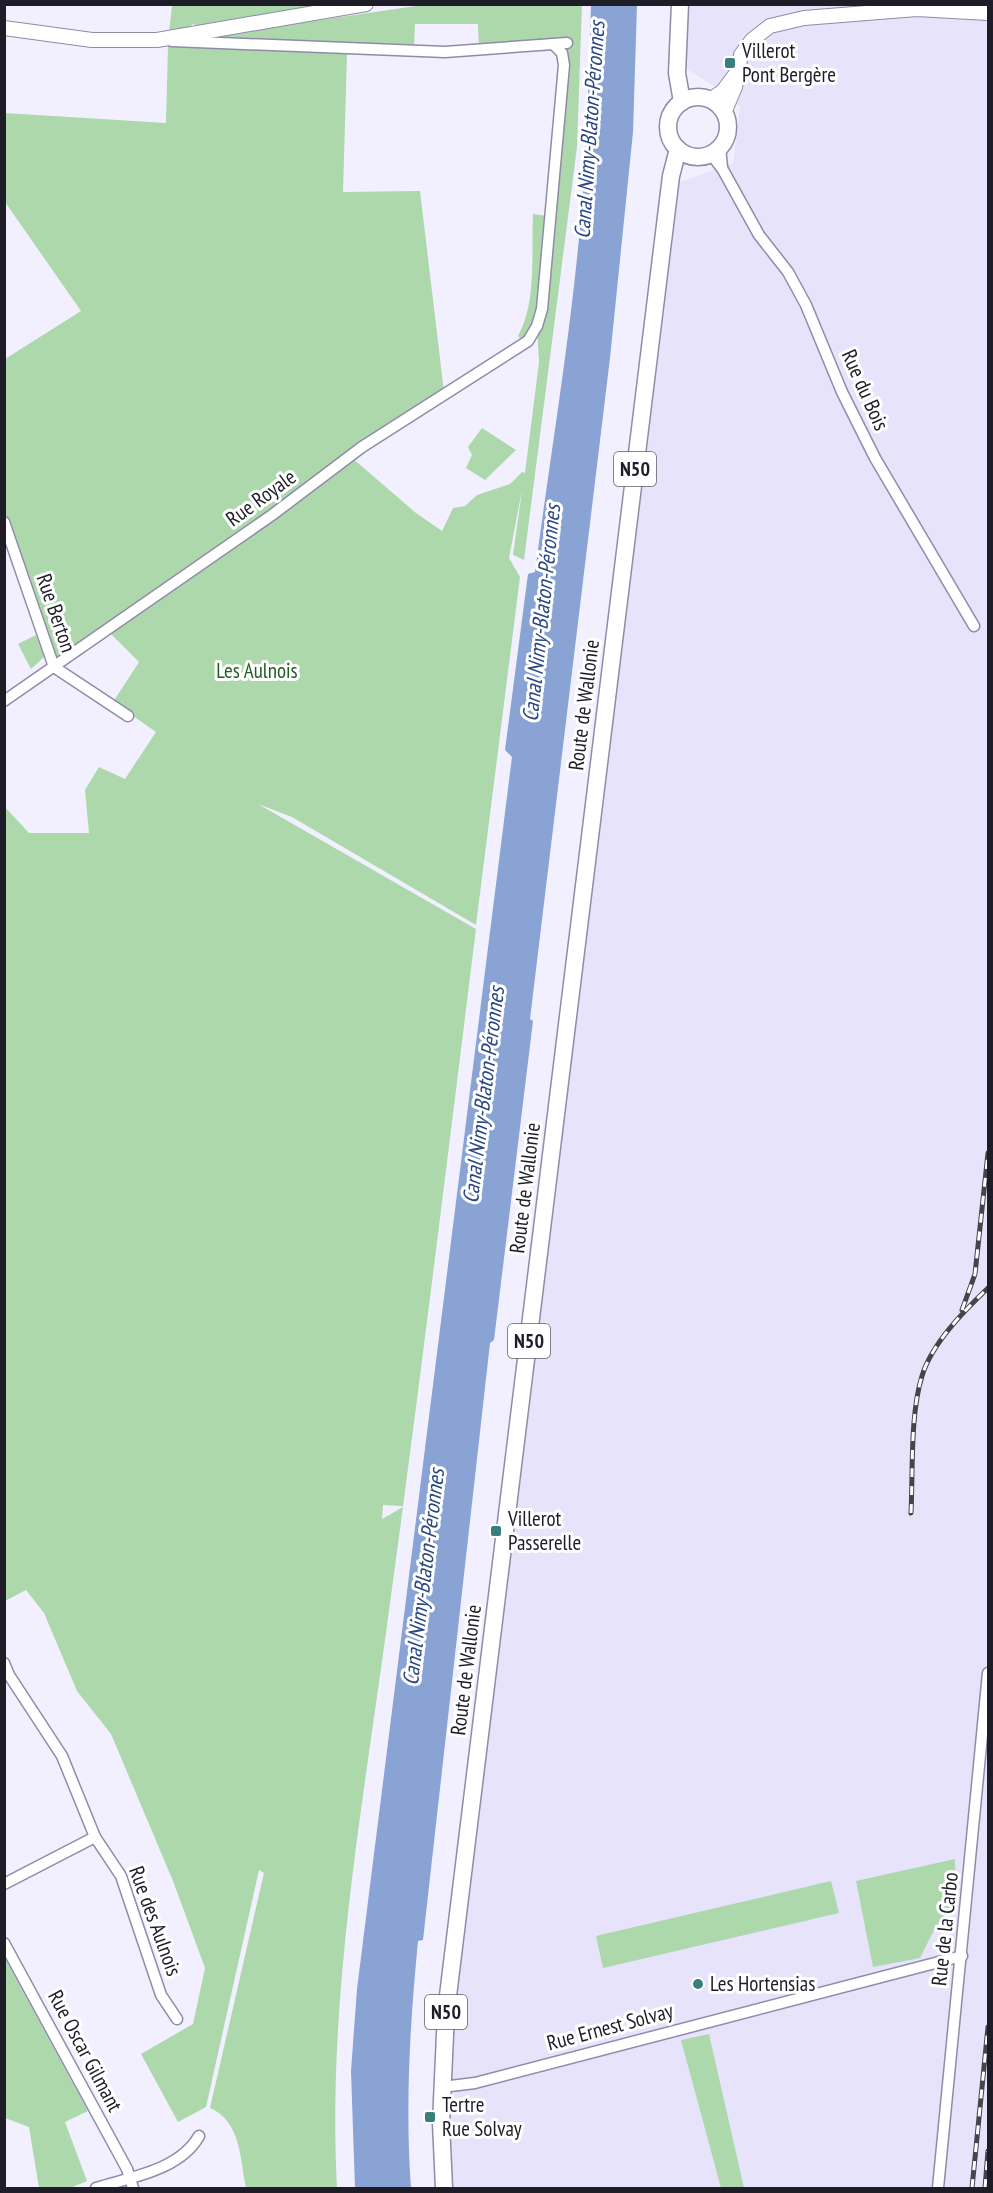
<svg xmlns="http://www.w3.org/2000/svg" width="993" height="2193" font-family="'PT Sans Narrow',sans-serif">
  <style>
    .built { fill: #e6e3fb }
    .green { fill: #add8ac; fill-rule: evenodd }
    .water { fill: #89a3d4 }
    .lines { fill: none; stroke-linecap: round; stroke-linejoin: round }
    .minor-casing { stroke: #8f8ba9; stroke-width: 13 }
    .tertiary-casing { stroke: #8f8ba9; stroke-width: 16 }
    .primary-casing { stroke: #8f8ba9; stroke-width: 19 }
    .minor { stroke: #fff; stroke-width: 10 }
    .tertiary { stroke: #fff; stroke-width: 14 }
    .primary { stroke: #fff; stroke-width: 16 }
    .rail-casing { stroke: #45434e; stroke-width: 5 }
    .rail { stroke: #fff; stroke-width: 3; stroke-dasharray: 9; stroke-linecap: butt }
    .poi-dot { fill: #37807c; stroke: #fff; stroke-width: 2 }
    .labels { text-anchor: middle; stroke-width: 6; stroke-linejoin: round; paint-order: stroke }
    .shield { fill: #fff; stroke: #626068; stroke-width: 1.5 }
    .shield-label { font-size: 20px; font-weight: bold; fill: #1e1c27 }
    .poi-label { font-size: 21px; fill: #1e1c27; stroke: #fff; text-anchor: start }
    .street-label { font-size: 21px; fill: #1e1c27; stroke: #fff }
    .park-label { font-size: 21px; fill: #215c23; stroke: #fff }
    .water-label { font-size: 22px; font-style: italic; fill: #294783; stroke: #fff }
  </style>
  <rect width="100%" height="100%" fill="#f2f0fe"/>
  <path class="built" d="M687,5H988V2188H451L449,2110L457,1980L680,182L733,163L740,107L712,85L685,68Z"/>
  <g class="green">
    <path d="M172,5H330L201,27L193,24L186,30L169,33Z"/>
    <path d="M423,5H582L577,147L524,560L513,555L522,490L509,558L520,577L476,925L292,817L258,804L476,929C447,1161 419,1393 387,1625C362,1811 327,2000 337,2188H246C240,2159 241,2121 210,2108L264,1873L259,1870L206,2107L178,2122L141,2054L193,2024L205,1968L173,1881L111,1734L77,1691L44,1613L26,1590L5,1601L4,806L29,833H89L85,790L99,767L125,779L156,732L113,702L139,662L108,631L352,458L416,513L442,531L453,508L465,506L477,495L510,484L522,472L525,473L539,362L537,326L564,65L554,45L479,48L478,24H415L414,47L223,38V34ZM383,1505L402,1506L403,1507L382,1519Z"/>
    <path d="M168,45L347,53L343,192L420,191L444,392L56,662L5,514V359L81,311L5,202L4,113L166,123Z"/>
    <path d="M533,214L547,216C543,256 547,307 522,340L518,336C537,302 531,253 533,214Z"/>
    <path d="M482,428L516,450L485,480L466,468L472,455L468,447Z"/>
    <path d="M36,635L44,657L31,669L18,644Z"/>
    <path d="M955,1859L956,1903L936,1926L920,1958L873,1967L856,1881Z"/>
    <path d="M831,1881L839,1913L603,1968L596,1936Z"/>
    <path d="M4,1957L88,2111L65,2122L87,2181L70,2188H39L29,2127L5,2118Z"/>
    <path d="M709,2034L744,2188H721L681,2040Z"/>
  </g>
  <path class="water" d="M591,5H637L633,132L610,358L530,1019L533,1021L494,1340L490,1343L423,1940L418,1941C410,2024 405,2105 411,2188H355L351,2071L357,1989L512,757L505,750L528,574L535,572C551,450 572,328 582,205C587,138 589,72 591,5Z"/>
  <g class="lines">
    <defs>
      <g id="minor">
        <path d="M172,41L445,52L567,43"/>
        <path d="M720,147L722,167"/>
        <path d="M711,154L723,170L759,235L788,272L806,305L842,392L875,458L974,626"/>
        <path d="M4,522L54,667L128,716"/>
        <path d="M4,701L272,515L362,447L528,341L537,326L542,309L564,65L562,53L554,45"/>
        <path d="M4,1663L9,1675L62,1756L95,1837L4,1884"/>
        <path d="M95,1837L121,1876L161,1995L177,2019"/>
        <path d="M4,1943L127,2169L133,2188"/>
        <path d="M442,2087L475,2083L962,1956"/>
        <path d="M96,2188C131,2177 180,2170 199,2136"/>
        <path d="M938,2188L988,1673"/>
      </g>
      <g id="tertiary">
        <path d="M4,28L92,40H157L366,4"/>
        <path d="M710,100L723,91L735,75"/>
        <path d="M724,113L735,87L741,55L752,40L770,26L804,18L917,9L988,13"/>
      </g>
      <g id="primary">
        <path d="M680,4L677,73L682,102"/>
        <circle cx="698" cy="127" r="30"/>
        <path d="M444,2188L441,2123L446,2012L671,176L678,149"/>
      </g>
    </defs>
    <use href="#minor" class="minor-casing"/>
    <use href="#tertiary" class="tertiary-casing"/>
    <use href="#primary" class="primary-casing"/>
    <use href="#minor" class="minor"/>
    <use href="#tertiary" class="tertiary"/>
    <use href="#primary" class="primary"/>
    <defs>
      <g id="rail">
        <path d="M962,1310L975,1274L988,1153"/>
        <path d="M911,1513C913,1472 910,1414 922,1376C932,1343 964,1311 988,1288"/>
        <path d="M972,2188L988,2027"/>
        <path d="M985,2188L988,2151"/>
      </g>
    </defs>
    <use href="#rail" class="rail-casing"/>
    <use href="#rail" class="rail"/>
  </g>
  <g class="poi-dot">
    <rect x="724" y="57" width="12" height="12" rx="3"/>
    <rect x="490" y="1525" width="12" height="12" rx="3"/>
    <circle cx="698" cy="1984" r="6"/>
    <rect x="424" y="2111" width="12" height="12" rx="3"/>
  </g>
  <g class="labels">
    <g class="shield">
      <rect x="614" y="452" width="42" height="34" rx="4.5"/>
      <rect x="508" y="1324" width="42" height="34" rx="4.5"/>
      <rect x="425" y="1995" width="42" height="34" rx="4.5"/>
    </g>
    <g class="shield-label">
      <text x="635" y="476">N50</text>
      <text x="529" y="1348">N50</text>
      <text x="446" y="2019">N50</text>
    </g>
    <g class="poi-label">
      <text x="742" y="58">Villerot<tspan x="742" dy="24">Pont Bergère</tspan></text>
      <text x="508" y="1526">Villerot<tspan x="508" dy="24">Passerelle</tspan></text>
      <text x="710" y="1991">Les Hortensias</text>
      <text x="442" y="2112">Tertre<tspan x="442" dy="24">Rue Solvay</tspan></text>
    </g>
    <g class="street-label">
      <text transform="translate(865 390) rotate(66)" y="7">Rue du Bois</text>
      <text transform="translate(261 498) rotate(-36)" y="7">Rue Royale</text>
      <text transform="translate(56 613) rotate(71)" y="7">Rue Berton</text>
      <text transform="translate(584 705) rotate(-83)" y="7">Route de Wallonie</text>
      <text transform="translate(525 1188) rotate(-83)" y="7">Route de Wallonie</text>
      <text transform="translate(466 1670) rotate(-83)" y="7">Route de Wallonie</text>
      <text transform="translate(155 1921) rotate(70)" y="7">Rue des Aulnois</text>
      <text transform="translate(945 1929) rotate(-84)" y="7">Rue de la Carbo</text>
      <text transform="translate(610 2027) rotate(-15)" y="7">Rue Ernest Solvay</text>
      <text transform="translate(85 2051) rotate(62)" y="7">Rue Oscar Gilmant</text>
    </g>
    <g class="park-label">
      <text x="257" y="678">Les Aulnois</text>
    </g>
    <g class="water-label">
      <text transform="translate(589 130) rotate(-86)" y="8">Canal Nimy-Blaton-Péronnes</text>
      <text transform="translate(541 613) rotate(-84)" y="8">Canal Nimy-Blaton-Péronnes</text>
      <text transform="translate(483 1095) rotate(-83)" y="8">Canal Nimy-Blaton-Péronnes</text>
      <text transform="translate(423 1577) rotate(-83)" y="8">Canal Nimy-Blaton-Péronnes</text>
    </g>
  </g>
  <rect width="993" height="2193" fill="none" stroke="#1e1c27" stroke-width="12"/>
</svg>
